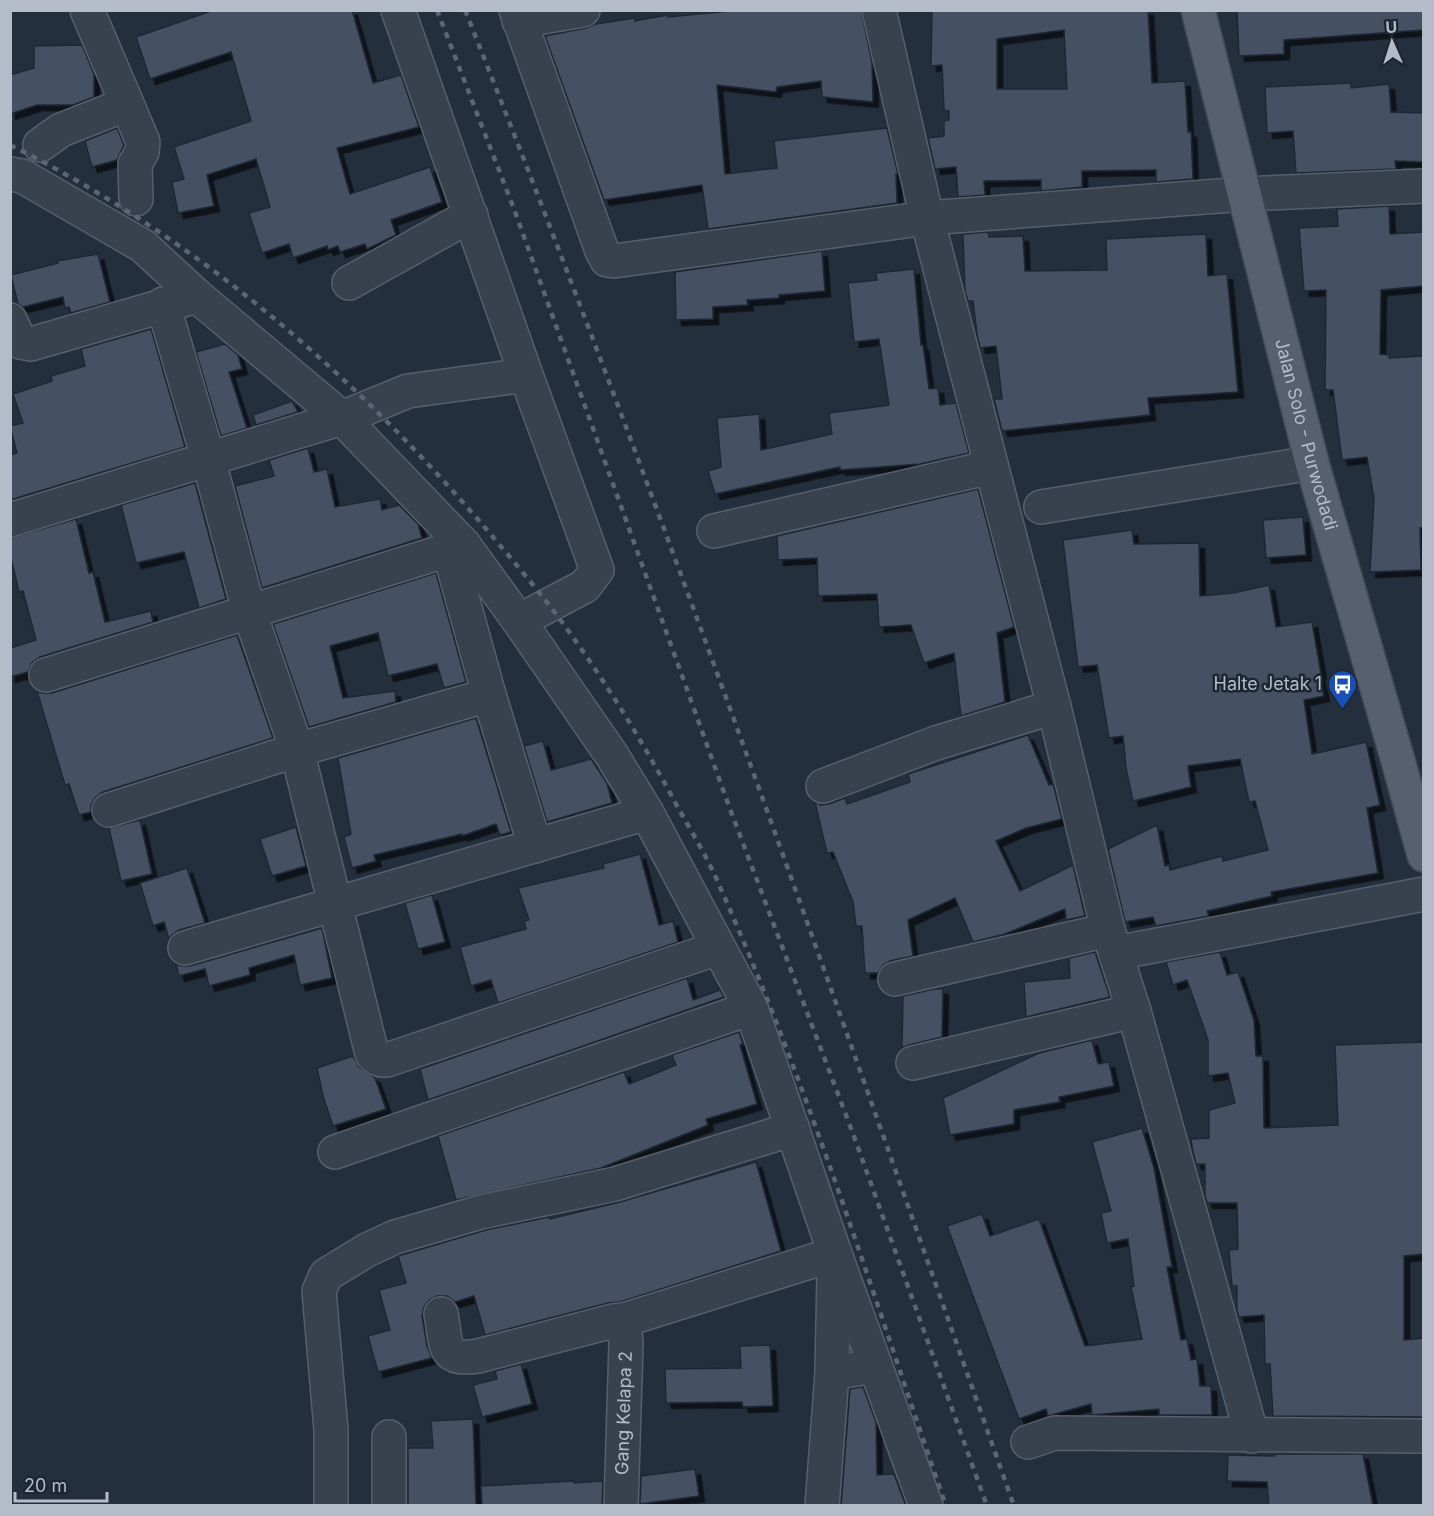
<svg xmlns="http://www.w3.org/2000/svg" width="1434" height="1516" font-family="Inter,sans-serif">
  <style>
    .building { fill: #455162; stroke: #1f2835; stroke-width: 1.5; fill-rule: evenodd; filter: url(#shadow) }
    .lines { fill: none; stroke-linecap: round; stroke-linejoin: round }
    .minor-casing { stroke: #565f6c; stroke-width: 36 }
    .major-casing { stroke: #414a57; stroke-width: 36 }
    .minor { stroke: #38414e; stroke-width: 33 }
    .major { stroke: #56606e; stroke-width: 33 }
    .rail { stroke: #5a6575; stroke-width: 4.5; stroke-dasharray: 6 6; stroke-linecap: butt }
    .labels { text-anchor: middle; stroke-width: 5; stroke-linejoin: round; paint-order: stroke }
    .street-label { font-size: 18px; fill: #b4bcc9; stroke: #1d2633 }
    .poi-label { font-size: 18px; fill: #b4bcc9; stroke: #1d2633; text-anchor: end }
  </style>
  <defs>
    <filter id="shadow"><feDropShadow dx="5.5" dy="5.5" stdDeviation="0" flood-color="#0009"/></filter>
  </defs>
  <rect width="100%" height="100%" fill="#242f3e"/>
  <g class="building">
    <path d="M214,10H352L373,83L401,75L419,127L337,148L350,194L430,167L442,202L391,220L396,235L367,249L365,244L340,252L338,246L328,250L327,246L293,258L289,244L262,253L249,213L270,207L256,159L207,175L214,206L178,213L172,182L184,179L174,147L251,121L231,52L150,79L136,37Z"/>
    <path d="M742,10H861L872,62L873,102L822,97L821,81L777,87L776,92L717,85L725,174L777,168L774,141L887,128L898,174H896L897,203L708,229L702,185L604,200L545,36L586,28L596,24L634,18L635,21L668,15V17Z"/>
    <path d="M932,10H1148L1152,83L1185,81L1188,132H1191L1193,179L1156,182V170L1082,171V187L1041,191V180L984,181L985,195L958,197L956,167L935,169L928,138L944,136V121L949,120V111L944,110L942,65L931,66ZM1064,30L1067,89H997V39Z"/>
    <path d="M1237,10H1424V30L1284,40V54L1239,56Z"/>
    <path d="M82,45L94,74V97L73,105H37L10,114V75L34,68V46Z"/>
    <path d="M1351,83V88L1389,84L1391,112L1424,113V162L1395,161L1396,169L1296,173L1293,131L1267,133L1265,87Z"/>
    <path d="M117,128L124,145L117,160L92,167L85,141Z"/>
    <path d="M1389,206L1390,234L1424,232V286L1381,290L1380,354L1389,355V358L1424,356V527L1420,528L1421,570L1370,572L1374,499L1367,457L1342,460L1333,390H1325L1326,290L1304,291L1299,228L1338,226L1337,209Z"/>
    <path d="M988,232L989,237L1023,236L1025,271L1107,270L1106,239L1206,234L1208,276L1227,274L1238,392L1148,398L1150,415L1002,431L994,399H1002L996,346L980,348L977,334L973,301H968L965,291L963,234Z"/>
    <path d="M822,251L825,291L779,295V298L747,300L748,305L713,307V319L676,320L675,272Z"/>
    <path d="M98,254L110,302L71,313L69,307L65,308L63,297L23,307L18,304L11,275L58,263L57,261Z"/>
    <path d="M914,269L921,345H923L929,389L938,388L940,405L956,403L969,453L920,464L840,470V467L715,494L708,471L721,467L717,418L759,414L761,450L832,434L829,413L889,405L879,339L854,342L848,283L877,280L876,273Z"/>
    <path d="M151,329L185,447L10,500V455L17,453L10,426L23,423L13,394L52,381L51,376L85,366L81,349Z"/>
    <path d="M225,344L238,355L242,369L229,372L247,428L221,436L196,352Z"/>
    <path d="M292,401L298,412L256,425L253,415Z"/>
    <path d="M308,448L314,472L327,469L335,507L380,499L382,510L399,505L418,524L422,538L262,588L235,486L274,476L269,460Z"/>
    <path d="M195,483L226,599L199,608L184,552L136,563L121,505Z"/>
    <path d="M978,489L1014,627L997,633L1005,702L961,716L954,653L924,663L911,625L879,627L877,594L818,596L817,558L778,560L777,536Z"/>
    <path d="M1303,517L1306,555L1266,558L1263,520Z"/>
    <path d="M76,519L89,573L93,572L105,622L151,611L153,622L40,657L32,663L28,672L10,677V648L36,640L23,591L19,592L10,554V538Z"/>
    <path d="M1132,530L1134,544L1199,543L1200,596L1233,593L1269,585L1276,627L1312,622L1321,674H1319L1324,696L1304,700L1312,754L1366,742L1380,805L1367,808L1378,873L1271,892L1272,896L1207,911L1209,916L1156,926L1153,917L1125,922L1108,849L1157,825L1165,866L1169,865L1170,870L1222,856L1223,861L1268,850L1255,801L1249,802L1240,759L1188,766L1191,787L1133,801L1126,768L1123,736L1109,738L1097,665L1078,667L1063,540Z"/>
    <path d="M436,573L466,682L444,688L437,664L388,676L378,633L330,646L343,698L395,691L396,702L309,727L273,624Z"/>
    <path d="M237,635L273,738L103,792L95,798L91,805V812L79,815L69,784L65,785L37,691L42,693H52Z"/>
    <path d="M476,718L511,832L500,835L496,824L462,836V834L374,855L376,861L352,868L344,837L351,834L338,758Z"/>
    <path d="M1028,735L1049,785L1053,784L1062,819L1026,828L996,841L1020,891L1073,865L1085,916L1066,920L1065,909L1005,934L973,942L955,898L908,920L913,956L890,961L883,965L878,973H865L862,926H856L853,902L833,852L827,853L815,802L821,805L829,804L845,798L847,804L910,782L908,774Z"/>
    <path d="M543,741L551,770L591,759L607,783L612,803L547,822L524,746Z"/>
    <path d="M140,820L152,874L121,881L109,828Z"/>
    <path d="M296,827L306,866L272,876L260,839Z"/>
    <path d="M640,854L659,925L673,921L678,942L498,1003L491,980L471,986L460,947L526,929L524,921L529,920L518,888L604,868L603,864Z"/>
    <path d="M187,868L205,923L179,930L172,935L169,939L164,922L153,926L140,883Z"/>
    <path d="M432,895L445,942L418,949L405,903Z"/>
    <path d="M322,928L332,978L300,985L294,955L249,968L250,975L209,986L205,969L179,976L176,964L181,966H190Z"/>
    <path d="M1095,952L1110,997L1026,1017L1024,982L1070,978L1069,958Z"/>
    <path d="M1220,952L1227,975L1238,972L1254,1020L1256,1056H1263L1264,1128L1338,1125L1335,1045L1424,1042V1254L1404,1256V1340L1424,1338V1417L1273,1416L1270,1364H1265L1264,1315L1239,1317L1237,1311V1286H1232L1229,1250L1238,1249L1237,1203H1207L1205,1196V1164H1196L1193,1152L1191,1139L1209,1138V1110L1235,1103L1228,1073L1208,1076V1040L1187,980L1173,985L1166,962Z"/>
    <path d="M687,978L693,1000L720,990L724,997L428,1100L420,1069Z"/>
    <path d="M934,989H943L942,1037L909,1045L902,1048L903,996Z"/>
    <path d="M739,1032L743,1044L740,1045L757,1104L706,1119L708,1125L601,1168L456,1200L438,1136L624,1072L629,1084L676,1065L672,1055Z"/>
    <path d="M1092,1040L1098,1064L1109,1062L1114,1086L1059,1097L1060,1102L1014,1110V1124L950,1135L943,1098L1039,1053Z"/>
    <path d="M353,1056L359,1067L375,1078L386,1109L333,1126L323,1096L317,1068Z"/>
    <path d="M1142,1128L1154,1168L1172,1267H1167L1181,1340L1187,1339L1191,1360L1197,1359L1200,1386H1211L1212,1415H1159V1409L1092,1415L1091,1404L1048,1416L1046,1409L1019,1419L947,1226L982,1214L990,1236L1039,1219L1085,1346L1142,1339L1131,1287L1134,1286L1128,1239L1107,1243L1101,1213L1111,1211L1092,1142Z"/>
    <path d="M756,1162L781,1251L620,1302L608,1303L485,1335L474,1296L455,1302L447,1296H437L429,1300L424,1307L422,1316L427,1346L432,1358L378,1372L368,1336L390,1330L379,1290L406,1283L398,1256L486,1230L549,1217L550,1219L620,1202Z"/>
    <path d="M770,1345L773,1406L743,1407L742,1402L666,1403L665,1369L741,1368L740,1346Z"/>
    <path d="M521,1364L532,1404L482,1417L473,1385L497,1379L495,1371Z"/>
    <path d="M860,1387H863L876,1422L877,1475L894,1474L906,1506H841L850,1389Z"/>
    <path d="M473,1419L476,1506H408V1448H433L431,1421Z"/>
    <path d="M1275,1454H1363L1373,1506H1269L1267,1482L1227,1481L1228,1455L1275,1456Z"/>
    <path d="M695,1469L699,1496L640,1504L641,1476Z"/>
    <path d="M574,1481V1483L603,1481L602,1506H482L481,1486Z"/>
  </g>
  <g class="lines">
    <defs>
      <g id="minor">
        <path d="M398,10L526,375"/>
        <path d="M516,10L602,251L607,260L614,261L927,218L879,10"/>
        <path d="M519,21L583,10"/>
        <path d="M127,104L143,142L142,152L135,164L136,199"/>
        <path d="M40,145L61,130L127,104L87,10"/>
        <path d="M10,174L22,176L143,246L197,296"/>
        <path d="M349,283L471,215"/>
        <path d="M163,304L208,458L249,611L297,750L372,1054C377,1059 380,1061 387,1060L718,948"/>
        <path d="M10,320L20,342L31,344L197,296L342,418L464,545L519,621L611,754L647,813L751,1008L835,1254L926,1506"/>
        <path d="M1041,507L1312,463"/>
        <path d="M10,520L342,418L408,391L526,375L597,570L585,586L519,621"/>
        <path d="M714,531L991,467"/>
        <path d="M449,550L489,695L535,846"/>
        <path d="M46,675L464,545"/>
        <path d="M823,786L936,743L1054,707"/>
        <path d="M109,810L297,750L489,695"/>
        <path d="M185,948L647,813"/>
        <path d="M1116,953L1424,894"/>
        <path d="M895,979L1108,930"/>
        <path d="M913,1063L1134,1011"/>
        <path d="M335,1152L751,1008"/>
        <path d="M441,1314C447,1345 441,1362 478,1356L613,1321L624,1320L835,1254"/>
        <path d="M832,1373L834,1274"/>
        <path d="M1252,1436L1134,1011L1108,930L1054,707L927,218L1245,194L1424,186"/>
        <path d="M389,1437V1506"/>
        <path d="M1028,1442L1055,1433L1424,1436"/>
        <path d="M331,1506V1430L319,1291L326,1275L367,1250L395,1237L481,1212L615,1184L793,1129"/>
        <path id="s1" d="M621,1506L626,1344L624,1320"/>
        <path d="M822,1506L832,1373L875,1366"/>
      </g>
      <g id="major">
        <path id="s2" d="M1198,10L1312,463L1399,764L1424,855"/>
      </g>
    </defs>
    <use href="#minor" class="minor-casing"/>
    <use href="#major" class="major-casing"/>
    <use href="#minor" class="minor"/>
    <use href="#major" class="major"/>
    <g class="rail">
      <path d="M437,10L514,209L730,809L852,1131L987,1506"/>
      <path d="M465,10C662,504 837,1005 1014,1506"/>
      <path d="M10,145C192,235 349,370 481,523C514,562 548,601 577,643C614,695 646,748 676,804C691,831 708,858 720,887C809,1087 874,1298 946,1506"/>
    </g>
  </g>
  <defs>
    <symbol id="bus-pin" viewBox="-11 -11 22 30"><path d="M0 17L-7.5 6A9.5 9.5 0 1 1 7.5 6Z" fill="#1a4fb4" stroke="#1d2633"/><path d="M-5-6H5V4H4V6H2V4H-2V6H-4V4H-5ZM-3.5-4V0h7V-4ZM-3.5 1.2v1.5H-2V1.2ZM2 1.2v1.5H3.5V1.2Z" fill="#fff"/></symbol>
  </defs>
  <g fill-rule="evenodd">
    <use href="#bus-pin" x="1326" y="668" width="33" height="45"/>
  </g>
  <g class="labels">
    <g class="street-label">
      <text dy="6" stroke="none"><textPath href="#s2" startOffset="438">Jalan Solo - Purwodadi</textPath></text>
      <text dy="6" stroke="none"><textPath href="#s1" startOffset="93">Gang Kelapa 2</textPath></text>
    </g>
    <g class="poi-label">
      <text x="1322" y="690">Halte Jetak 1</text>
    </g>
  </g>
  <rect width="1434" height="1516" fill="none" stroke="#b4bcc9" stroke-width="24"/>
  <g transform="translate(1392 42) rotate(357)" stroke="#1d2633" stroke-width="4.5" paint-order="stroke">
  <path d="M0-4.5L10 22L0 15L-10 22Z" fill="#b4bcc9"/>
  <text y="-9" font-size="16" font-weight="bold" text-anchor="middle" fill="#b4bcc9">U</text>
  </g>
  <path d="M15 1492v9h92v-9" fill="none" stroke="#b4bcc9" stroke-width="3"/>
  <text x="24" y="1492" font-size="18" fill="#b4bcc9" stroke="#1d2633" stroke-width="4.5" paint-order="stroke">20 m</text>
</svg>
